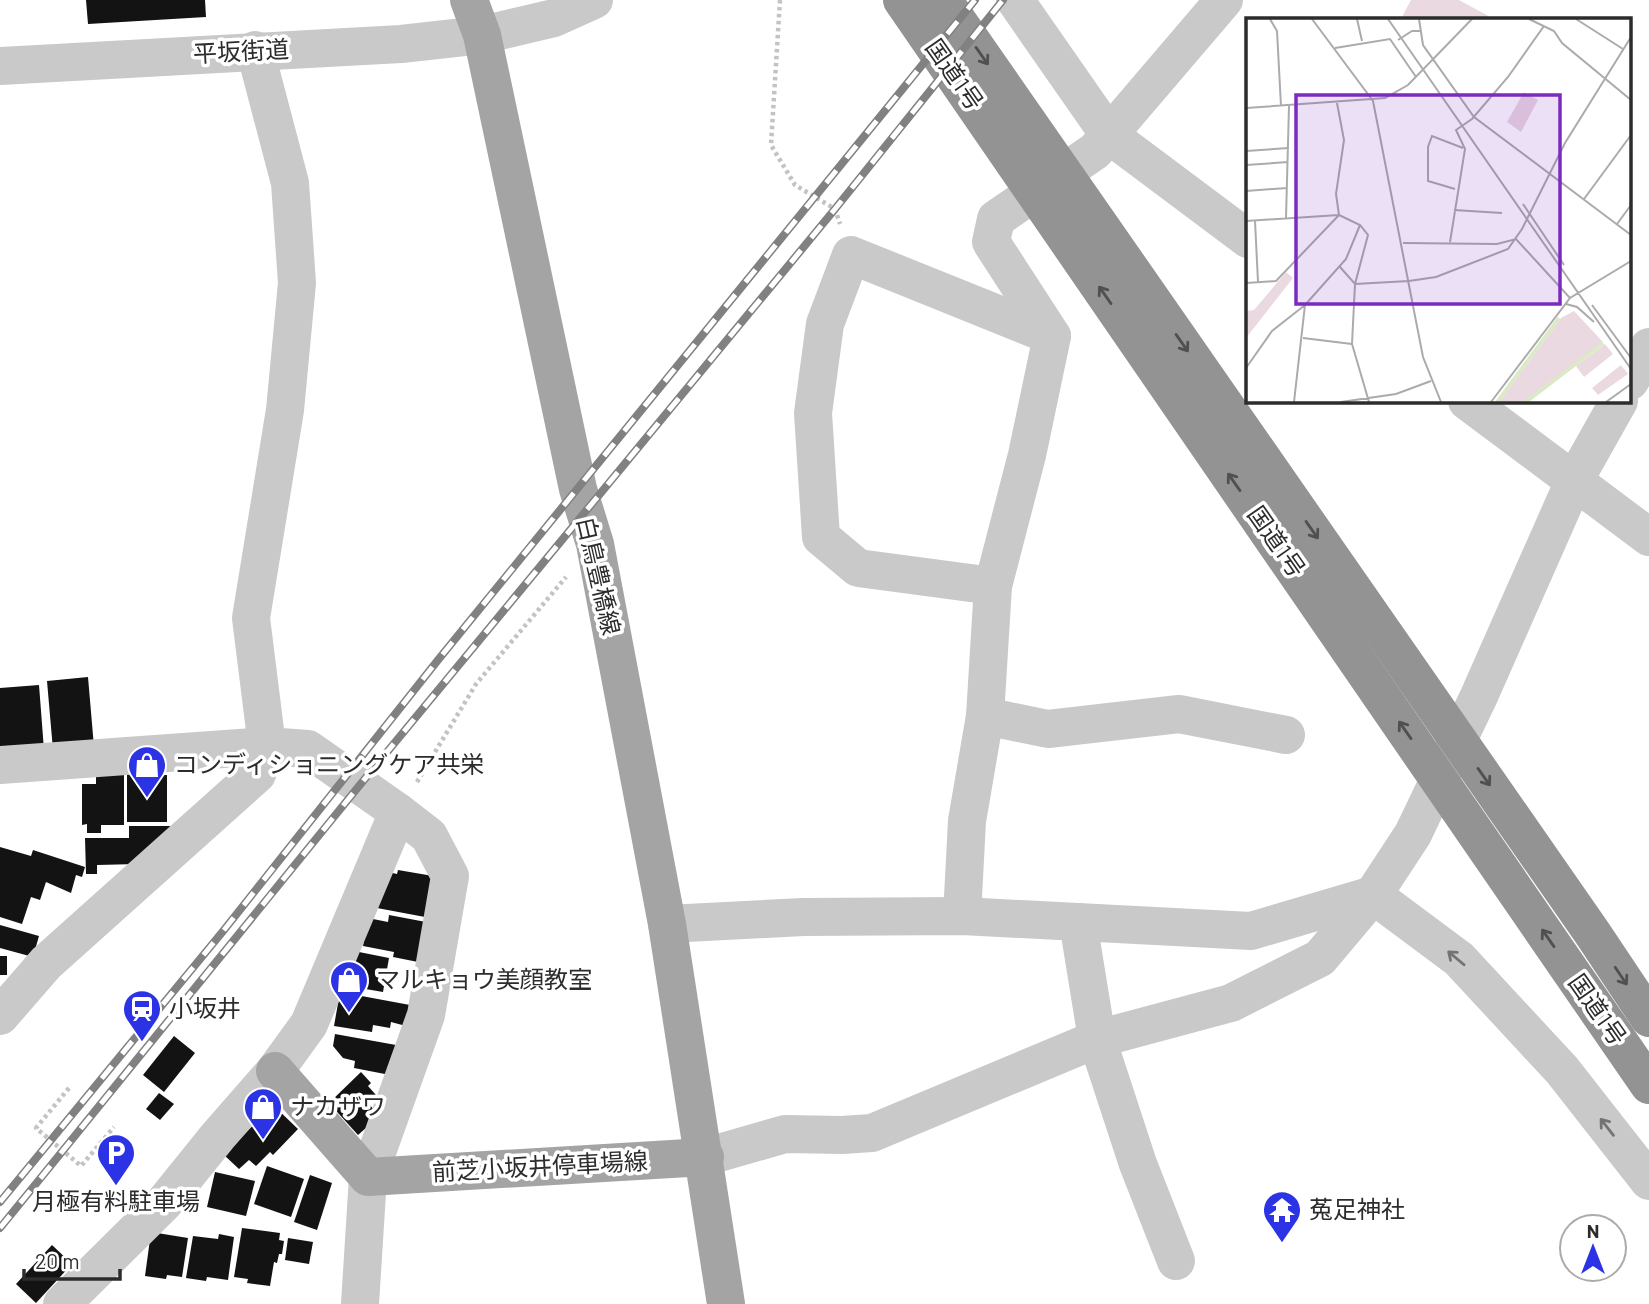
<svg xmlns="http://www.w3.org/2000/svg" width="1649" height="1304" font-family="Barlow,'Noto Sans JP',sans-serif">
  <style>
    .green { fill: #ead9e1 }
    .building { fill: #131313 }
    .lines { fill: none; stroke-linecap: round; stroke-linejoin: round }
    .path { stroke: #c3c3c3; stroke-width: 4.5; stroke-dasharray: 3.5 3.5; stroke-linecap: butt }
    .minor { stroke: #c9c9c9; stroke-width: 38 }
    .major { stroke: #a4a4a4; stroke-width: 38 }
    .highway { stroke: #939393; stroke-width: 38 }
    .rail-casing { stroke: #818181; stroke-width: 8 }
    .rail { stroke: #fff; stroke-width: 5; stroke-dasharray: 16; stroke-linecap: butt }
    .oneway { stroke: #505050 }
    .oneway2 { stroke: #737373 }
    .labels { text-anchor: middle; stroke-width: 7; stroke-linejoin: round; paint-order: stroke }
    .street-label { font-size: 24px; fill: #2c2c2c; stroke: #fff }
    .poi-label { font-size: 24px; fill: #2c2c2c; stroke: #fff; text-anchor: start }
    .inset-river { fill: none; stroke: #daeac4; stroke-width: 3.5 }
    .inset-road { fill: none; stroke: #ababab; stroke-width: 2 }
    .view { fill: #7b2cbf; fill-opacity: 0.15; stroke: #7b2cbf; stroke-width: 3.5 }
    .inset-edge { fill: none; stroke: #2c2c2c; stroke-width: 3.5 }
  </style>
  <rect width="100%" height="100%" fill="#fff"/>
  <path class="green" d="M1411,0H1459L1494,19H1401Z"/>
  <g class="building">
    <path d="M86,0H205L206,17L88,24Z"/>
    <path d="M88,677L94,747L53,750L47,681Z"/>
    <path d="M39,685L44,750L0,753V688Z"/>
    <path d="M127,772H138V775H167V822H127Z"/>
    <path d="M96,774H124V825H101V833H87V824L82,825V784H96Z"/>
    <path d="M129,826H170V836L138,864L97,865V874H86L85,838H129Z"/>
    <path d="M0,847L31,856L33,850L85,867L82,877L76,875L71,893L46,882L40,900L31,897L22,924L0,917Z"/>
    <path d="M398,870L433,876L425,917L377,908L384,871L397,874Z"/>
    <path d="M389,915L426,922L418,962L393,957L394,952L363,946L368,918L388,922Z"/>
    <path d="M0,925L39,936L33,957L0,948Z"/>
    <path d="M354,951L389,958L383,992L348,986Z"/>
    <rect x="0" y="956" width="7" height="19"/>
    <path d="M340,992L410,1005L406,1026L391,1022L390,1028L373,1025L372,1032L334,1026Z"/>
    <path d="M335,1034L396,1045L390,1075L354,1068L355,1061L343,1058L333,1046Z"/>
    <path d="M174,1036L195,1053L164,1092L143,1075Z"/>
    <path d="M361,1072L371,1083L368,1086L376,1095L368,1103L376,1112L375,1120L358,1135L329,1103Z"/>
    <path d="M159,1093L174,1104L160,1120L146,1109Z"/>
    <path d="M273,1105L298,1129L273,1155L270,1152L256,1166L249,1160L239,1169L224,1155Z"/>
    <path d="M267,1166L304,1179L291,1217L254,1204Z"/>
    <path d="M215,1172L255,1181L246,1216L207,1207Z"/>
    <path d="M310,1175L332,1183L317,1230L294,1222Z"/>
    <path d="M242,1228L280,1233L279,1240L284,1241L282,1254H279L277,1263L274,1262L270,1286L247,1283L248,1279L234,1277Z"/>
    <path d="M151,1232L188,1238L182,1277L167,1275L166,1279L145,1276Z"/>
    <path d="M219,1234L234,1237L228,1280L207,1277L206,1281L186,1278L193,1236L218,1239Z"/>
    <path d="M288,1238L313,1242L309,1264L285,1260Z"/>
    <path d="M52,1245L72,1264L36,1303L16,1284Z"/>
  </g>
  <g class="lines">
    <g class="path">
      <path d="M780,0L771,145L795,185L835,209L840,224"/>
      <path d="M417,782L476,684L566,577"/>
      <path d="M69,1088L36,1128L81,1166L114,1127"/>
    </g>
    <g class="minor">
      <path d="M1015,0L1109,135L1248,239"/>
      <path d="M255,50L290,183L297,283L285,410L251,618L267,746L308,749L398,812L429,836L450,876L426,1015L368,1177L360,1304"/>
      <path d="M0,66L401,44L482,35L554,18L594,0"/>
      <path d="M1630,381L1649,347"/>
      <path d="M1467,401L1649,537"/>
      <path d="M993,586L858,568L821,537L813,413L825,324L851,255L1052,336"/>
      <path d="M985,716L1048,729L1179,714L1286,735"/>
      <path d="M0,765L267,746L257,774L46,963L0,1016"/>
      <path d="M962,916L967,821L985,716L993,586L1027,455L1052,336L991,242L996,219L1095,151L1224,0"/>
      <path d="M1078,922L1097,1039L1138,1164L1176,1261"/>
      <path d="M667,924L803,917L962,916L1251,931L1373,895L1459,959L1562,1070L1649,1181"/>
      <path d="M705,1157L785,1134L842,1135L872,1133L1097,1039L1231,1003L1320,958L1373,895L1413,834L1479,696L1574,481L1619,401"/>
      <path d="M62,1304L164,1203L218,1136L275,1071L309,1024L398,812"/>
    </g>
    <g class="major">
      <path d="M469,0L482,35L578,489L595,544L667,924L726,1304"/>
      <path d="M275,1071L368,1177L705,1157"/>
    </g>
    <g class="highway">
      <path d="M902,0L1649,1085"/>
      <path d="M943,0L1593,934L1649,1018"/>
    </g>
    <defs>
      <g id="rail">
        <path d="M0,1202L224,930L438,660L975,0"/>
        <path d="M0,1228L359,786L835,209L1003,0"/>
      </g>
    </defs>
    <use href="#rail" class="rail-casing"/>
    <use href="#rail" class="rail"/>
  </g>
  <defs><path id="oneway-shaft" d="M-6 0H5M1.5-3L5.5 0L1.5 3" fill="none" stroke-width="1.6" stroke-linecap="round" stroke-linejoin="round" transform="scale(1.75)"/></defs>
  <g class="oneway">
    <use href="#oneway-shaft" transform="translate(982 56) rotate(55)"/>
    <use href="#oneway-shaft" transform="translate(1105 295) rotate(-125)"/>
    <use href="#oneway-shaft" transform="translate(1182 343) rotate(55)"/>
    <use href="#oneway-shaft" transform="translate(1234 482) rotate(-125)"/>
    <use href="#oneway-shaft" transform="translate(1312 530) rotate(55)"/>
    <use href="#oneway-shaft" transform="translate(1405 730) rotate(-125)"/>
    <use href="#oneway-shaft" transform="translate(1484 777) rotate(55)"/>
    <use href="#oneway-shaft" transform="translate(1548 938) rotate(-125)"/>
    <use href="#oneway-shaft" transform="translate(1621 976) rotate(56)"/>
  </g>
  <g class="oneway2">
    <use href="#oneway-shaft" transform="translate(1456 958) rotate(-140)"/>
    <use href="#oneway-shaft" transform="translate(1607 1127) rotate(-128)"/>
  </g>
  <defs>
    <symbol id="shop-pin" viewBox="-11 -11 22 30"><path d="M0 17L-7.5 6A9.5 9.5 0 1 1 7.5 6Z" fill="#2c33e4" stroke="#fff"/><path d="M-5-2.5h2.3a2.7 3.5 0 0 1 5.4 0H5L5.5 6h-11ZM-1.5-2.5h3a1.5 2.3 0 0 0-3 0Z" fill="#fff"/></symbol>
    <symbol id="station-pin" viewBox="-11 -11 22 30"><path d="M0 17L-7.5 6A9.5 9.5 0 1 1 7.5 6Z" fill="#2c33e4" stroke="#fff"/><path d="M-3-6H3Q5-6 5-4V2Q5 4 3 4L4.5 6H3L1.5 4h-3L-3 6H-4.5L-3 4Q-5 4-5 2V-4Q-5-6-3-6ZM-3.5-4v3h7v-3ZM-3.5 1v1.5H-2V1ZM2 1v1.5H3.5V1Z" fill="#fff"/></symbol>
    <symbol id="parking-pin" viewBox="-11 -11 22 30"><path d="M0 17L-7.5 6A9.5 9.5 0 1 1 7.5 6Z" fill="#2c33e4" stroke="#fff"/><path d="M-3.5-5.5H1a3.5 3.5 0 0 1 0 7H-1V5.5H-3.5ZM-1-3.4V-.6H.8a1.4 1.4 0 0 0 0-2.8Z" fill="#fff"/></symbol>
    <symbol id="temple-pin" viewBox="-11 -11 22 30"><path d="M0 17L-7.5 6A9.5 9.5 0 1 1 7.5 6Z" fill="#2c33e4" stroke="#fff"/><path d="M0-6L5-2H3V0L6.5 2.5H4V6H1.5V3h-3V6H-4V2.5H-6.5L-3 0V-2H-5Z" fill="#fff"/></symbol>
  </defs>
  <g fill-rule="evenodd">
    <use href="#shop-pin" x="125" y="743" width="44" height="60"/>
    <use href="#shop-pin" x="327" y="958" width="44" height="60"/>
    <use href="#station-pin" x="120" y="987" width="44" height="60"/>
    <use href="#shop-pin" x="241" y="1085" width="44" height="60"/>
    <use href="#parking-pin" x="94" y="1131" width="44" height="60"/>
    <use href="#temple-pin" x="1260" y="1188" width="44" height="60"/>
  </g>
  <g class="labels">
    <g class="street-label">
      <text transform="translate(241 52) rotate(-3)" y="8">平坂街道</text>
      <text transform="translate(954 75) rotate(55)" y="8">国道1号</text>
      <text transform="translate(1276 542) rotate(55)" y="8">国道1号</text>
      <text transform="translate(598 576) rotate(77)" y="8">白鳥豊橋線</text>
      <text transform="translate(1597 1010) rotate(55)" y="8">国道1号</text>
      <text transform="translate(540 1167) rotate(-3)" y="8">前芝小坂井停車場線</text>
    </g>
    <g class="poi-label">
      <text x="174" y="773">コンディショニングケア共栄</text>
      <text x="376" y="988">マルキョウ美顔教室</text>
      <text x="169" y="1017">小坂井</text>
      <text x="290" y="1115">ナカザワ</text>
      <text x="116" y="1210" text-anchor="middle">月極有料駐車場</text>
      <text x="1309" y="1218">菟足神社</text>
    </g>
  </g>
  <g transform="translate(1246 18)">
    <rect width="385" height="385" fill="#fff"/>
    <path d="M278,74L292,82L275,114L261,104ZM40,254L47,260L0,320V293L8,292ZM328,293L357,324L279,384H253L315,300ZM359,326L367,336L338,359L330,348ZM375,347L382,356L352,377L346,370Z" fill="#ead9e1"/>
    <path class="inset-river" d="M251,384L313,300M280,384L357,325"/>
    <path class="inset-road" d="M24,1L31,13L35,88M66,1L127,83L177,339L195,384M111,1L116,23M142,1L385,351M173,1L177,27L228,99L385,217M283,1L308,13L316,25L385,82M330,1L377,31M152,22L166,13H175M89,30L144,21L170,59M91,85L98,122L90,176L93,197L114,207L122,217L109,266L106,326L123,384M0,90L139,80L162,67L226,1M0,133L43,130M0,147L42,144M209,171L182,163V129L186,118L217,130M0,173L41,170M338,181L385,117M277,186L318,247M208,192L256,195M40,200L43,88M0,203L93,197M9,203L12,264M371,206L385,187M204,224L219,131L210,112L226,101L262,59L298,8M157,225L251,226L270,221L324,280M94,249L109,266L163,263M163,263L190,259L262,231L276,211L319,125L385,19M0,265L30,263L93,197M320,286L331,289L348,304M346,287L385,340M57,320L106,326M0,350L26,313L59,287M48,384L59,287L100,241L114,207M95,384L150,376L185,363M245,384L324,280L385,243M360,384L385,366"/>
    <path class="view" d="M50,77H314V286H50Z"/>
    <rect width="385" height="385" class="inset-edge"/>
  </g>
  <g transform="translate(1593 1248)"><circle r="33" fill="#ffffff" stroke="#ababab" stroke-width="2"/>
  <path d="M0-5L12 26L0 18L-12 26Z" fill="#2c33e4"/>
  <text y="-10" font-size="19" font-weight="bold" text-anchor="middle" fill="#2c2c2c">N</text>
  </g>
  <path d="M24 1269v10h96v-10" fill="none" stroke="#2c2c2c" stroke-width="3.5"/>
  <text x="35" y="1269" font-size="21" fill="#2c2c2c" stroke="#ffffff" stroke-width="5" paint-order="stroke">20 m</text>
</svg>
